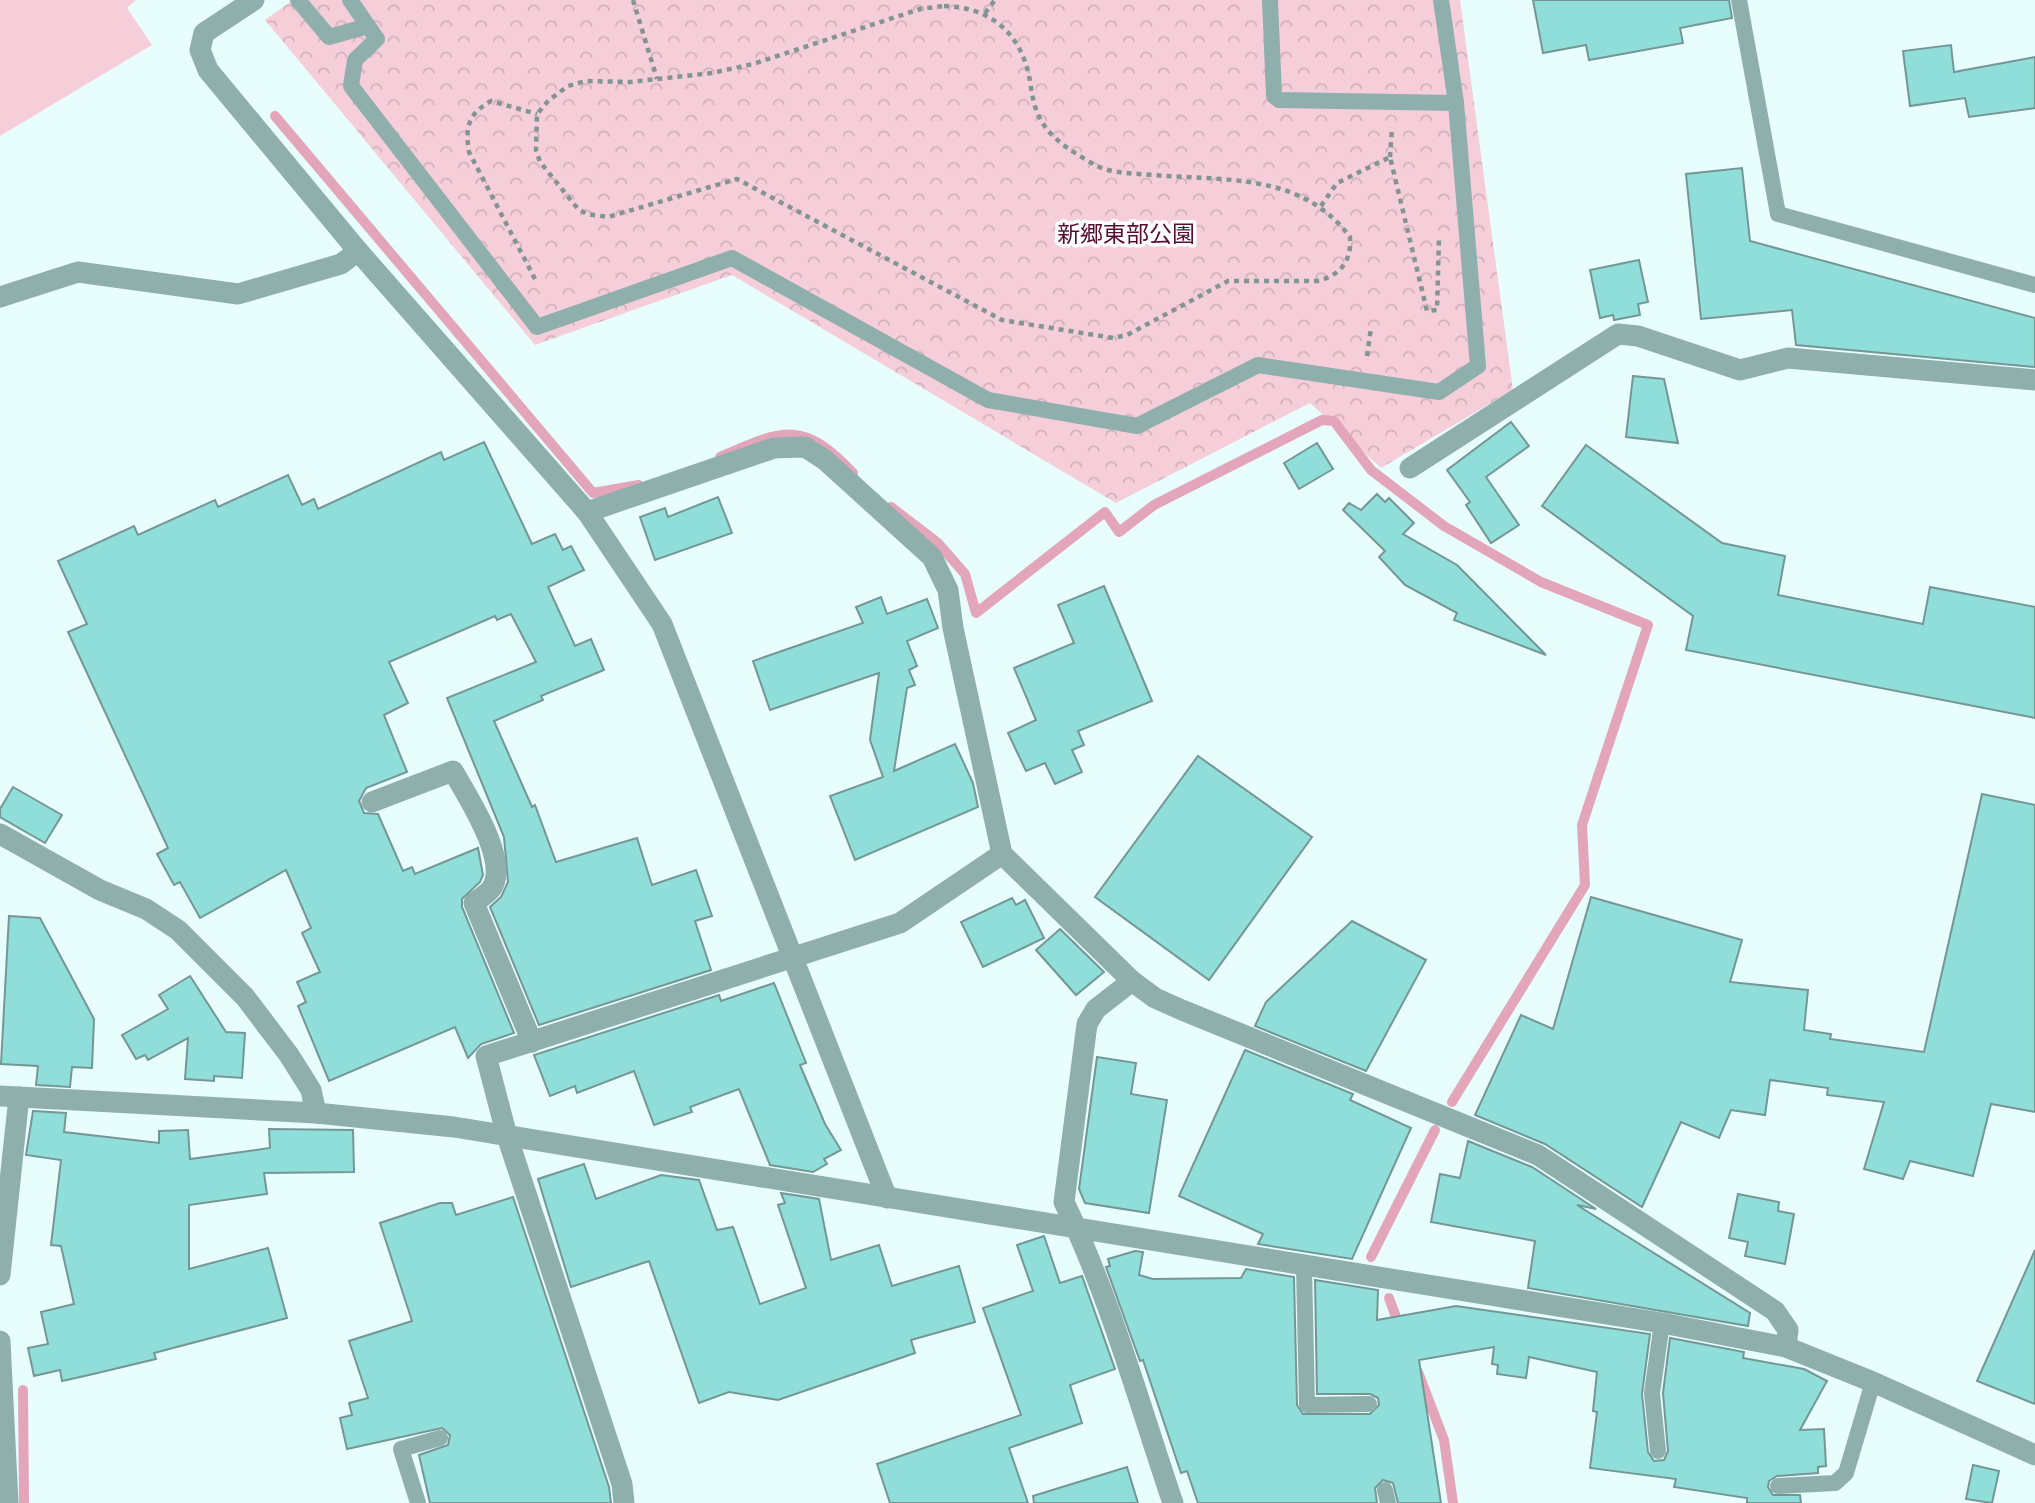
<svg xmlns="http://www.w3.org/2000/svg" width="2035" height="1503" font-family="'Exo 2','Noto Sans JP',sans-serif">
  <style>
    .park { fill: url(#park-crowns) }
    .garden { fill: #f5ceda }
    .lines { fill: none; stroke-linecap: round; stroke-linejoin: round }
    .stream { stroke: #e3a5ba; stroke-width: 10 }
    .building { fill: #90deda; stroke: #749795; stroke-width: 2 }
    .path { stroke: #829493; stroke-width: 4.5; stroke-dasharray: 5 5; stroke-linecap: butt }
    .lane { stroke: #8fafad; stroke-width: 16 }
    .street { stroke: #8fafad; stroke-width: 21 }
    .labels { text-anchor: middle; stroke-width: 7; stroke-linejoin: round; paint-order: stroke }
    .park-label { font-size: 23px; fill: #550d30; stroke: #fff }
  </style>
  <defs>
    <pattern id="park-crowns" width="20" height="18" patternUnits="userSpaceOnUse" patternTransform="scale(1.75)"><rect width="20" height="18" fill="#f5ceda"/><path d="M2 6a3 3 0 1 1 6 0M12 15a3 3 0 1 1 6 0" fill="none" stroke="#d1b1bb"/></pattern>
  </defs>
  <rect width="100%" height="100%" fill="#e8fefd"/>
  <path class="park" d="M293,0H1460L1513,390L1381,468L1310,403L1116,503L732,275L535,345L265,20Z"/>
  <path class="garden" d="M0,0H136L127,8L152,45L0,136Z"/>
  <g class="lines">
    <g class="stream">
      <path d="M275,116L593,493L639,485"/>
      <path d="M720,457C782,430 803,419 853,473"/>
      <path d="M891,507L938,543L965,574L976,613L1105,512L1119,532L1154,505L1322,420L1334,421L1371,470L1444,526L1541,582L1648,625L1582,825L1585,885L1452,1102"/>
      <path d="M1371,1257L1435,1130"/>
      <path d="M1389,1298L1400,1328"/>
      <path d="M1418,1372L1444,1440L1453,1503"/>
      <path d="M23,1390L24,1503"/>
    </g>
  </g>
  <g class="building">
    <path d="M1533,0H1729L1732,18L1680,28L1683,43L1589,60L1586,45L1543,53Z"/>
    <path d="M1951,45L1954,72L2035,57V108L1969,117L1965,98L1910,106L1903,51Z"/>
    <path d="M1742,168L1750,241L2035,318V367L1796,345L1792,310L1701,319L1686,174Z"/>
    <path d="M1639,260L1648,302L1638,304L1640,315L1614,320L1613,315L1600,318L1590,270Z"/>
    <path d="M1633,376L1664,379L1678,443L1626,437Z"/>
    <path d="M1511,422L1529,446L1486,477L1519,525L1491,543L1466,505L1470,502L1447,470Z"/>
    <path d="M484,442L532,544L555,534L563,550L571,546L584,570L548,587L575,646L591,639L604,670L541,696L543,700L494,721L532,807L535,805L556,862L637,838L652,885L696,870L712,916L695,921L711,970L539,1025L490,907L501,897L508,882L504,837L447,698L536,662L511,614L497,620L495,616L389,662L408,703L384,715L407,772L366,788L359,801L364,813L378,814L403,871L412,867L415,874L478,848L483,875L480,882L462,899V907L514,1033L481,1044L468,1058L455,1027L329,1081L298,1006L306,1002L297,982L320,972L302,933L311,928L286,870L200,918L180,882L174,885L157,854L168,848L68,632L87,624L58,561L134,526L138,535L215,500L218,507L288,475L302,505L314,499L318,509L441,452L444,460Z"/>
    <path d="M1317,443L1333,469L1299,489L1284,463Z"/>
    <path d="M1586,445L1722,543L1785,556L1778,595L1923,624L1930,587L2035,607V718L1686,650L1693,616L1542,506Z"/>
    <path d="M1377,494L1385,502L1389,498L1414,523L1403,534L1457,565L1546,655L1454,620L1457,613L1405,585L1379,557L1385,551L1343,510L1349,503L1361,510Z"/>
    <path d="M718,497L732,533L655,560L640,517L665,508L668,517Z"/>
    <path d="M1104,586L1152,701L1078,731L1084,745L1072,750L1082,772L1055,784L1045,763L1026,771L1008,733L1036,720L1014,668L1074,643L1058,605Z"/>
    <path d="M881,597L887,614L927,599L938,628L907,641L917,666L909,670L915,685L907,688L894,771L955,744L973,783L978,807L855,860L830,796L883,777L870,740L879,673L770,710L753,661L863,623L856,607Z"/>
    <path d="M1198,756L1312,837L1209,980L1095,897Z"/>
    <path d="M13,787L62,815L45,843L0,817V809Z"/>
    <path d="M1982,794L2035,805V1112L1991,1104L1973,1176L1910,1161L1903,1179L1864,1169L1884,1102L1827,1095L1828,1088L1770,1080L1765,1115L1731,1110L1719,1138L1681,1122L1642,1207L1545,1144L1475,1115L1521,1015L1553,1029L1591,897L1742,940L1730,982L1808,990L1804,1030L1831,1034L1830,1039L1924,1052Z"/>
    <path d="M1012,898L1016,905L1025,900L1044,938L983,967L961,922Z"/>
    <path d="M9,916L40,918L94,1019L92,1068L72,1067L70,1087L36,1085L38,1066L1,1064Z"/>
    <path d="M1352,921L1426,960L1366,1071L1255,1026L1266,1002Z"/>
    <path d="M1060,929L1104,972L1076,995L1036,950Z"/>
    <path d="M190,976L226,1032L245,1033L242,1078L214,1076V1081L185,1079L188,1038L148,1060L145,1055L136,1059L122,1035L168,1009L159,995Z"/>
    <path d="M774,983L806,1063L800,1065L825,1124L841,1150L824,1159L827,1164L813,1172L770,1165L739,1089L690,1107L692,1112L654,1125L634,1071L577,1093L575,1086L550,1096L534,1055L719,995L721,1001Z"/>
    <path d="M1245,1050L1353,1094L1350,1100L1411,1128L1352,1259L1258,1244L1263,1234L1179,1196Z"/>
    <path d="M1097,1057L1136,1063L1131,1094L1167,1100L1149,1213L1085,1203L1079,1189Z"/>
    <path d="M33,1111L66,1113L64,1132L159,1143V1131L188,1130L190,1159L270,1148L269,1129L353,1130L354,1172L264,1173L267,1194L189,1205V1269L268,1248L287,1318L154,1353L156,1359L89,1375L62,1381L60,1370L34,1376L28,1348L48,1344L41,1312L74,1304L61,1246L51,1245L61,1160L26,1155Z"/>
    <path d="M1468,1141L1532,1167L1596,1209L1577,1205L1750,1313L1748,1326L1528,1288L1535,1241L1431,1222L1440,1174L1460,1178Z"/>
    <path d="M584,1164L596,1199L661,1175L699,1180L717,1230L733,1227L760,1304L806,1288L778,1205L785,1203L781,1193L819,1199L831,1260L879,1245L892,1286L959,1266L975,1322L911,1340L915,1353L778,1400L729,1392L699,1403L649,1261L571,1287L538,1179Z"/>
    <path d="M1738,1194L1779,1202L1778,1211L1794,1214L1785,1264L1745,1256L1748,1242L1729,1238Z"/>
    <path d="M513,1197L609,1487L611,1503H430L419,1455L448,1445L450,1435L442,1428L347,1449L340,1418L352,1415L349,1403L368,1398L349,1341L412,1321L380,1223L440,1203H452L456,1215Z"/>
    <path d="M1044,1236L1060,1283L1082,1276L1115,1369L1070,1385L1082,1423L1009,1448L1028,1503H890L877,1464L1021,1415L983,1308L1033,1291L1017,1245Z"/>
    <path d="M2035,1250V1404L1977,1381Z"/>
    <path d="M1135,1251L1143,1252L1139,1275L1153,1279L1241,1278L1246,1269L1294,1277L1297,1405L1303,1414H1370L1379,1405L1378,1398L1370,1394H1317L1315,1280L1378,1290L1377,1320L1456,1306L1650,1334L1642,1394L1648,1452L1654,1461L1664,1460L1668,1451L1663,1393L1670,1338L1744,1352L1743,1358L1804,1369L1827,1381L1800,1430L1824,1429L1826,1466L1818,1467V1473L1777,1476L1769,1481L1768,1487L1773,1495H1800L1801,1503H1747V1498L1674,1487L1676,1479L1590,1468L1597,1412L1593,1411L1597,1372L1529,1357L1526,1378L1497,1374L1498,1365L1492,1364L1494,1347L1419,1360L1441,1503H1398L1393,1483L1383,1480L1375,1488L1377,1503H1198L1187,1471L1181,1473L1143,1360L1140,1361L1106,1267L1110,1266L1108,1259Z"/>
    <path d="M1973,1465L1999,1471L1992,1503L1966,1499Z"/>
    <path d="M1127,1467L1138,1503H1034L1033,1496Z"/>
  </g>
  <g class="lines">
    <g class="path">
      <path d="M633,0L657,79"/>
      <path d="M944,6C989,7 1020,32 1029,76C1032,92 1033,108 1042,122C1053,141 1076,154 1095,165C1112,174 1132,173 1152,175C1225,181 1301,172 1350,237C1352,261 1340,276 1317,281H1228L1127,335L1113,338L1002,320L737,179L608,217L587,214L578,209L540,162L536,150L537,114L549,100L568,86L586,81L630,82L712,73L753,64L920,9Z"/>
      <path d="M985,13L995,0"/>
      <path d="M1390,157L1392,127"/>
      <path d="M1321,206L1337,183L1390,157L1427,311L1437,310L1439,237"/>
      <path d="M535,279L469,152C465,127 468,114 491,101L537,114"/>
      <path d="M1367,356L1371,328"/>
    </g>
    <g class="lane">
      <path d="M298,0L329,37L368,26"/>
      <path d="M350,0L377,39L355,60L351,86L537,327L732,258L988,400L1137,426L1258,365L1439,392L1478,366L1456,103L1279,100L1274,96L1270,0"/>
      <path d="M1441,0L1456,103"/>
      <path d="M1739,0L1778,214L2035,285"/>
      <path d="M1304,1267L1307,1405L1369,1404"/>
      <path d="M1658,1451L1652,1393L1662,1323"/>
      <path d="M1778,1486L1835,1483L1846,1473L1873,1382"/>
      <path d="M1385,1490L1388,1503"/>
      <path d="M418,1503L401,1449L440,1438"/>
    </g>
    <g class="street">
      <path d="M254,0L204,33L200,50L208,70L358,251L587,512L662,624L887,1198"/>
      <path d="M0,297L78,272L238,294L341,264L358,251"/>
      <path d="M1410,468L1618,334L1638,336L1740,370L1788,358L2035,380"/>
      <path d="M587,512L774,448L805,447L825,460L932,557L948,590L953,628L1002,854L1132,981L1155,998L1182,1010L1538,1155L1775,1311L1788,1330L1786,1347"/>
      <path d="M372,802L453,771C467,796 511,862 491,889C487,894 479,899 474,903L532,1042"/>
      <path d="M0,834L100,890L146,909L178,930L245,997L289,1055L311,1090L316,1113"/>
      <path d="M1132,981L1096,1009L1087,1024L1064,1202C1110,1297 1139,1403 1173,1503"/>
      <path d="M0,1096L316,1113L454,1127L1662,1323L1786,1347L1873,1382L2035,1455"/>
      <path d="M0,1275L19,1097"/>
      <path d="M0,1341L8,1503"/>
      <path d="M624,1503L622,1484L507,1136L486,1056L900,923L1002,854"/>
    </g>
  </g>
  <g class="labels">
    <g class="park-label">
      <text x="1126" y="242">新郷東部公園</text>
    </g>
  </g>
</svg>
